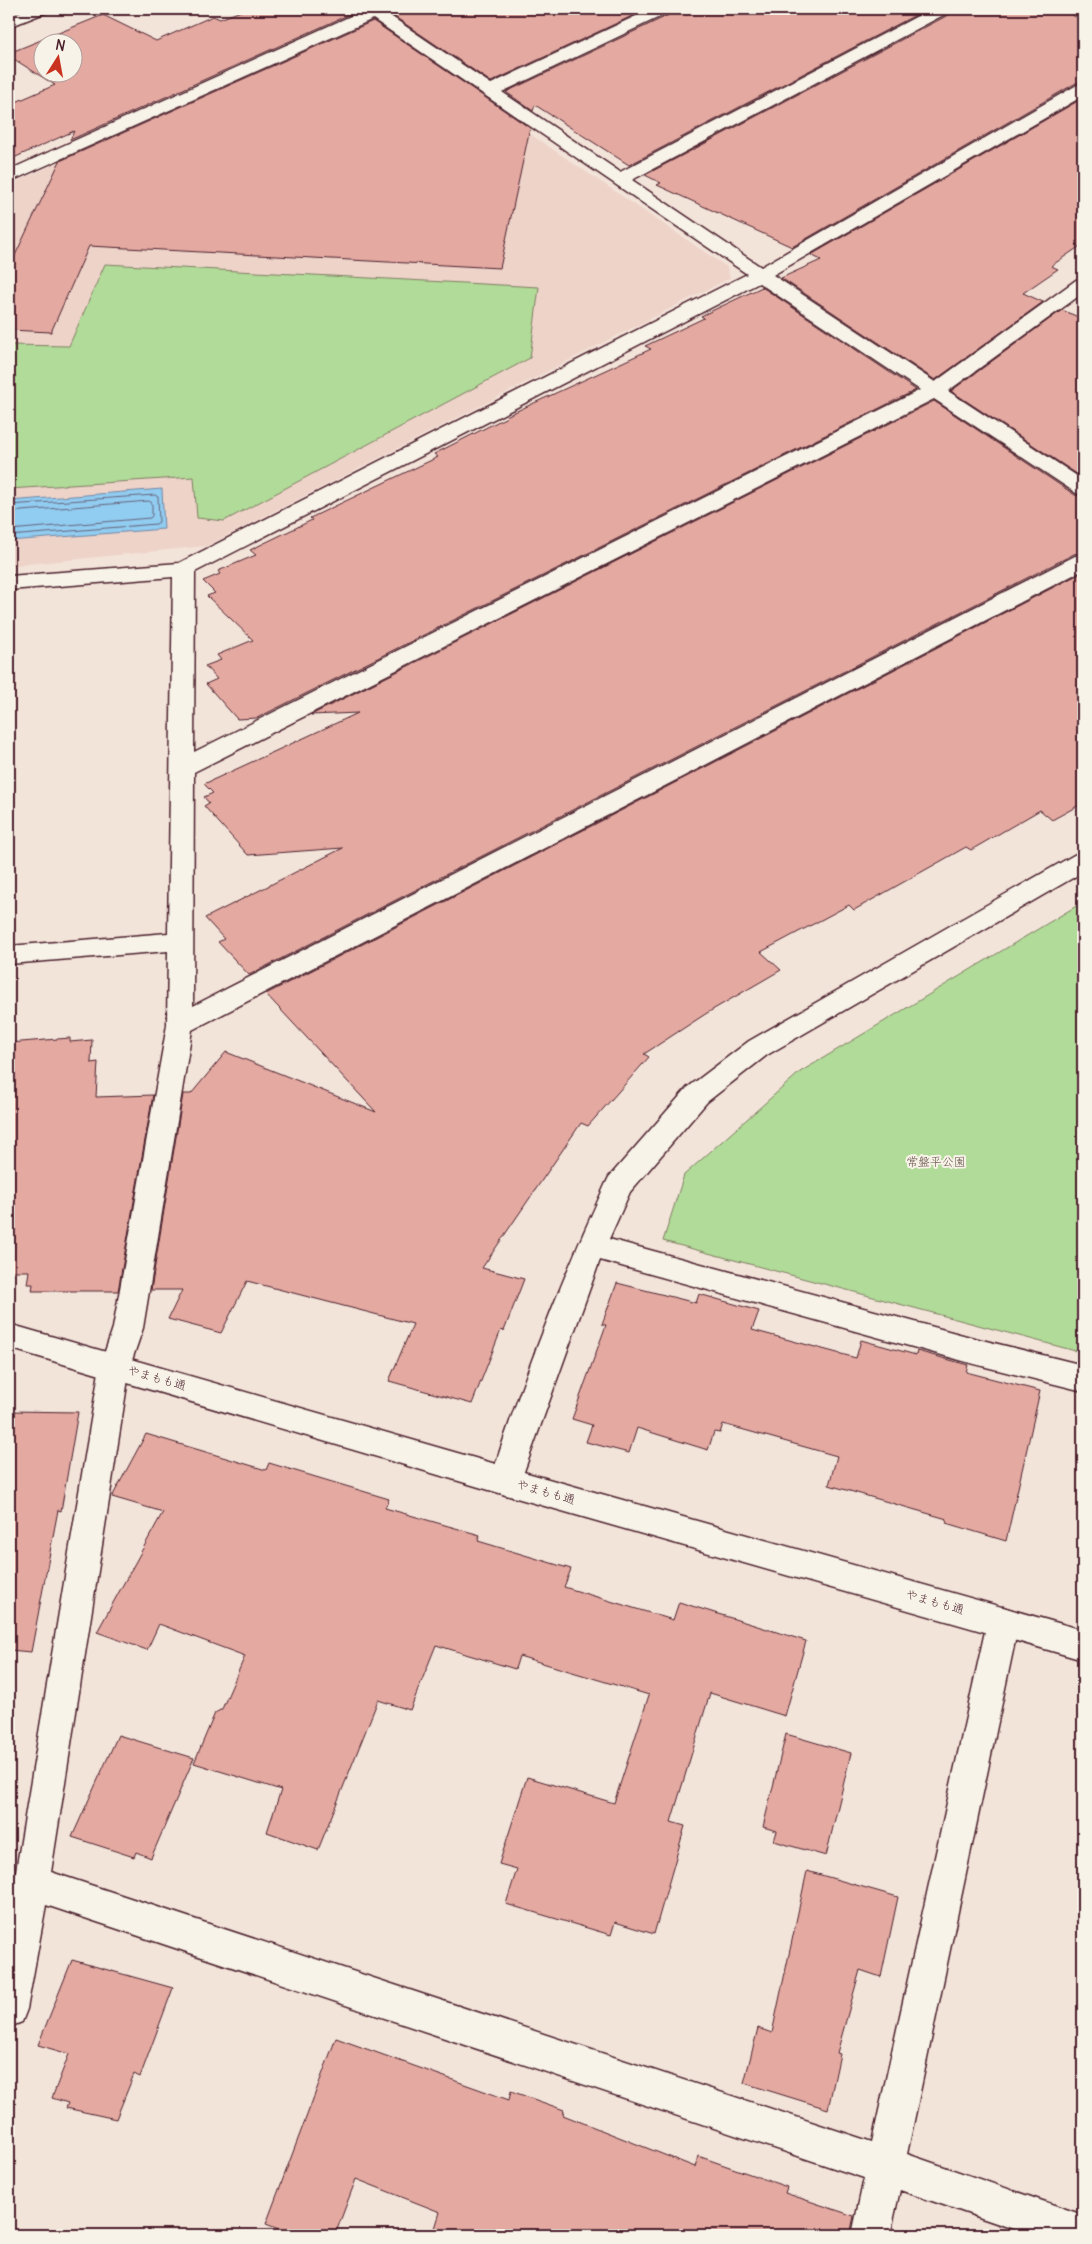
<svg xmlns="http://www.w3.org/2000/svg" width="1092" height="2244" font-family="Delius,'Klee One',sans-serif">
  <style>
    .built { fill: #eed3c9 }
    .green { fill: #b1db98; stroke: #7e7d62 }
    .water { fill: #91ccf1; stroke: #7587a2 }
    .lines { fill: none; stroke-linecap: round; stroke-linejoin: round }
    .shore { stroke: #66647a; stroke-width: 1 }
    .building { fill: #e4aaa2; stroke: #4a1f2b; fill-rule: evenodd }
    .street-casing { stroke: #4a1f2b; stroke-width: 3 }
    .secondary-casing { stroke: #4a1f2b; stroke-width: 3 }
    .street { fill: #f7f3e8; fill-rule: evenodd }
    .secondary { fill: #f7f3e8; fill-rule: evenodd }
    .labels { text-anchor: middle; stroke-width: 4; stroke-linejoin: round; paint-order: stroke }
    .park-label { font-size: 12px; fill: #644e46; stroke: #f7f3e8 }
    .street-label { font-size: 12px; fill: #4a1f2b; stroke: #f7f3e8 }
  </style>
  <rect width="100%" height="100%" fill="#f3e4da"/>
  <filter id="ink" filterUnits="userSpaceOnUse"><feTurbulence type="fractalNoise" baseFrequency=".02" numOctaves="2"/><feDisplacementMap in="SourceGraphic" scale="10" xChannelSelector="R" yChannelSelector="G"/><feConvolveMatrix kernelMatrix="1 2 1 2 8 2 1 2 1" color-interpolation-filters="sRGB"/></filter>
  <g filter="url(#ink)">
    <path class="built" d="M349,29L376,30L727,267L730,278L207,546L9,566V185Z"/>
    <g class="green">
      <path d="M105,264L539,287L530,358L224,521L197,518L194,477L9,489V345L69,346Z"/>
      <path d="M1083,902V1353L663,1241L684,1175L800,1072Z"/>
    </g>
    <path class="water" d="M162,489L164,529L9,541V501Z"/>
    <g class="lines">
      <g class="shore">
        <path d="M9,505L155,495L158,497L159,522L156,524L9,536"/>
        <path d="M9,512L149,501L152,503V516L150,518L9,530"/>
      </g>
    </g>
    <g class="building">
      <path d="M246,9L359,10L70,140L74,131L9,160V105L55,85L9,56V53L103,15L156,41L213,16L220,19ZM42,42H72V72H42Z"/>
      <path d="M391,9H647L491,82L389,13Z"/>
      <path d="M674,9H927L629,165L535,105L533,111L506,92L671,14Z"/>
      <path d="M953,9H1058L1083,20V82L1076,83L792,247L657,185L661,183L645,175L950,14Z"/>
      <path d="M373,21L530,128L500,268L89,246L51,332L9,330V268L60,161Z"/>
      <path d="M1083,98V244L1051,266L1058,269L1023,293L1043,302L935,380L781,278L821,260L811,255Z"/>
      <path d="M762,287L916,390L257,718L237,719L206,684L217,679L205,666L221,660L217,655L253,640L207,596L215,593L203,581L220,574L218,571L256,555L250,550L312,520L310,518L438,457L434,454L507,417L506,416L651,349L645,346L704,318L701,316Z"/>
      <path d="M1062,310L1083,319V478L951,391Z"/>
      <path d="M934,401L1075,495L1083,497V552L1074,554L249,975L218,942L224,939L205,918L343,848L248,855L204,806L209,803L204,797L213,793L204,784L358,713L311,715Z"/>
      <path d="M1083,572V803L1052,820L1040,810L971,850L966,847L854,910L849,905L761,952L781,970L707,1013L644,1054L649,1057L588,1126L581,1123L482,1268L524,1279L504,1331L501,1330L472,1404L389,1381L413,1324L247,1281L221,1333L168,1319L182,1290H151L183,1094H191L226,1052L376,1112L266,994Z"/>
      <path d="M70,1038V1042L92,1040L91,1063L98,1062L96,1097L153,1095L118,1291H32L33,1284H27L29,1271H9V1043Z"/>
      <path d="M617,1283L696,1303L699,1294L759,1311L752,1330L856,1358L861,1340L916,1355L917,1351L968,1365L966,1372L1040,1391L1006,1541L946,1523L947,1519L829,1485L837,1456L723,1424L720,1433L714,1432L708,1450L637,1428L629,1453L586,1442L592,1425L572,1419L606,1325L602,1324Z"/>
      <path d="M9,1411L78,1412L61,1511L58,1510L31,1652L9,1650Z"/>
      <path d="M146,1434L266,1470L269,1463L389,1499L385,1508L480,1535L478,1541L571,1569L564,1587L673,1620L679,1602L806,1641L785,1716L710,1693L671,1822L685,1826L654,1934L615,1922L611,1935L506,1904L517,1869L499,1864L527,1777L614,1803L649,1695L519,1656L515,1669L436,1645L410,1710L378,1700L318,1850L267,1832L281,1790L194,1763L215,1713L222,1709L245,1656L159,1624L147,1650L97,1632L163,1512L112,1497Z"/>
      <path d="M786,1734L851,1753L826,1856L774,1841L777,1831L763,1827Z"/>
      <path d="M118,1735L194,1758L151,1858L136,1852L134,1857L72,1837Z"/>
      <path d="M807,1871L898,1897L881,1977L860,1970L837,2053L840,2054L828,2109L744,2083L758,2028L772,2033Z"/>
      <path d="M72,1960L173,1988L140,2077L134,2074L116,2119L66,2108L68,2103L52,2098L69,2054L38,2045Z"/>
      <path d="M336,2038L509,2100L511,2091L564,2110L563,2115L695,2167L698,2156L787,2187L785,2193L854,2216L850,2235H433L440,2212L356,2179L335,2235H294L266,2224Z"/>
    </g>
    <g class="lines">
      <defs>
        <g id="street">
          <path d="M361,9H389L386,13L491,84L651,9H672L670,12L502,92L620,172L931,9H951L949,12L632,180L761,267L1077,85L1083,84V96L773,275L935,382L1076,280L1083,278V293L948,391L1083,480V495L1076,493L934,399L194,772L193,1006L1075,556L1083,554V570L192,1030L143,1328L130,1366L51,1872L872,2142L987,1622L991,1611L1003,1607L1015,1611L1019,1622L907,2154L1083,2215V2235H1031L900,2190L890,2235H852L864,2178L46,1905L27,2009L22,2022L9,2027V1913L100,1366L113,1328L167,1025L168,951L9,964V946L168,933L173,577L9,590V576L179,563L747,274L373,19L9,182V170L362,11ZM759,283L920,390L194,752L195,572Z"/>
          <path d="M1083,852V872L767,1055L707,1102L630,1192L609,1239L974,1338L1083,1365V1391L974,1364L600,1260L517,1491L506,1495L495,1491L490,1481C522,1381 561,1281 605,1185L609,1177L687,1088L749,1041L1074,855Z"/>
        </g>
        <g id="secondary">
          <path d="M27,9H49L47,12L9,27V16Z"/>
          <path d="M9,1324L506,1467L1083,1630V1660L506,1495L9,1348Z"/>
        </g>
      </defs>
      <use href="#street" class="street-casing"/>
      <use href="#secondary" class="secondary-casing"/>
      <use href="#street" class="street"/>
      <use href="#secondary" class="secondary"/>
    </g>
  </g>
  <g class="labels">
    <g class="park-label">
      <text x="936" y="1166">常盤平公園</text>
    </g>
    <g class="street-label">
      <text transform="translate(157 1378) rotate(16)" y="4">やまもも通</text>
      <text transform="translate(546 1492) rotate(16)" y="4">やまもも通</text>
      <text transform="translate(935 1602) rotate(16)" y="4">やまもも通</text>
    </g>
  </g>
  <rect width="1092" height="2244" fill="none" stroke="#f7f3e8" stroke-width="30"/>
  <rect x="15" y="15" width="1062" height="2214" fill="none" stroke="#4a1f2b" stroke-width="2" filter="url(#ink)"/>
  <g transform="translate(58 58) rotate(11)"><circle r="24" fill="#f7f3e8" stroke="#b29e9c"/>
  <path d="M0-4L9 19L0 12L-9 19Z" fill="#c8321e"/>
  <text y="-8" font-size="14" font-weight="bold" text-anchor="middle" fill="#4a1f2b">N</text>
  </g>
</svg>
